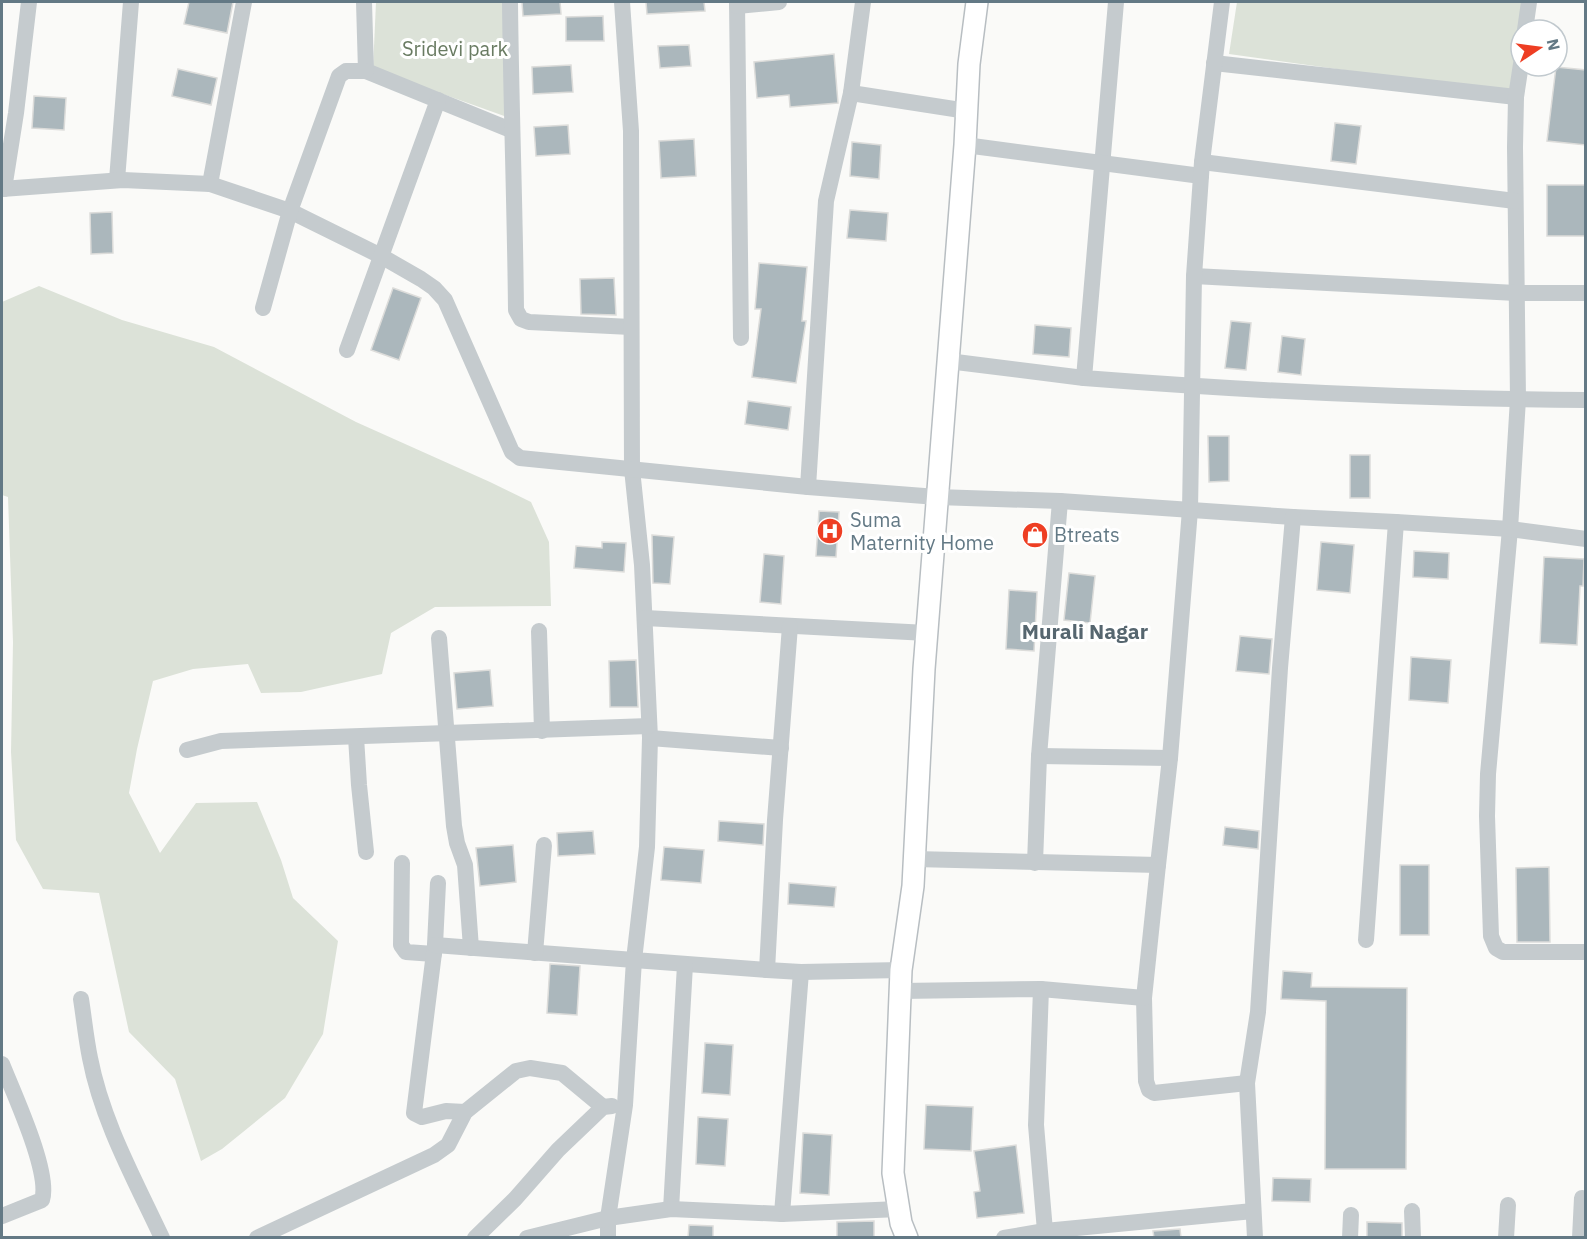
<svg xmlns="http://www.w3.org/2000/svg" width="1587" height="1239" font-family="'IBM Plex Sans',sans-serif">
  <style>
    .green { fill: #dce2d8 }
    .building { fill: #abb7bc; stroke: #dcdcda; stroke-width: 1.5 }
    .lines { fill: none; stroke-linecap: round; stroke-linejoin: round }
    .major-casing { stroke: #b8bec2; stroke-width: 24 }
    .minor { stroke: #c5cbce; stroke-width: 16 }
    .major { stroke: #fff; stroke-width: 21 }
    .labels { text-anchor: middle; stroke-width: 6; stroke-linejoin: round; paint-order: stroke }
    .park-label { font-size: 20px; fill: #697b62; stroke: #fff }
    .poi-label { font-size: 20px; fill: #637985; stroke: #fff; text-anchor: start }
    .neighbourhood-label { font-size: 21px; font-weight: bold; fill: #56666f; stroke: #fff }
  </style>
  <rect width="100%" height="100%" fill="#fafaf8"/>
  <g class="green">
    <path d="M376,2H503L507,117L373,69Z"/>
    <path d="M1237,2H1526C1521,32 1520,63 1517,94L1229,54Z"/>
    <path d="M39,286L122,320L214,347L356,422L490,482L531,502L549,542L551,606L435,607L391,633L382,674L301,692L261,693L248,664L193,669L153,681L137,749L129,793L160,853L196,803L257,802L281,860L293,898L338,941L323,1034L285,1098L222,1149L201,1161L175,1079L129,1032L99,893L43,889L16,840L11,752L13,642L8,497L2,495V302Z"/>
  </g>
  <g class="building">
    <path d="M189,2H233L227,33L184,24Z"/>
    <path d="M522,2H560L561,14L523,16Z"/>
    <path d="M646,2H704L705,11L647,14Z"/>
    <path d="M603,16L604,41H566V17Z"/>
    <path d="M689,45L691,66L660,68L658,46Z"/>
    <path d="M834,54L838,103L790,107L789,95L757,98L754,62Z"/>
    <path d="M571,65L573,92L533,94L532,67Z"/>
    <path d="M1556,67L1586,70V145L1547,141Z"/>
    <path d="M178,69L217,78L211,105L172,96Z"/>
    <path d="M34,96L66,98L64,130L32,128Z"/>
    <path d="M1335,123L1361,126L1356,164L1331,161Z"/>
    <path d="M568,125L570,154L536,156L534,127Z"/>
    <path d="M694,139L696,176L661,178L659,141Z"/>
    <path d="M852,142L881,145L879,179L850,176Z"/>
    <rect x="1547" y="185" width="39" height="51"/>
    <path d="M850,210L888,213L886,241L847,238Z"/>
    <path d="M112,212L113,253L91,254L90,213Z"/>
    <path d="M759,263L807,267L802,321H806L796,383L752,377L761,309H755Z"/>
    <path d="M614,278L616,315L581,314L580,279Z"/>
    <path d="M393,288L421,298L399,360L371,350Z"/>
    <path d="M1231,321L1251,323L1246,370L1225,368Z"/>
    <path d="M1035,325L1071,328L1069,357L1033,354Z"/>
    <path d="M1282,336L1305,339L1301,375L1278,372Z"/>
    <path d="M748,401L791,407L788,430L745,424Z"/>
    <path d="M1208,436H1229V481L1209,482Z"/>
    <rect x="1350" y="455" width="20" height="43"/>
    <path d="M819,511L839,512L836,557L816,556Z"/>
    <path d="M652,535L674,537L670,584L653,583Z"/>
    <path d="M602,542L626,543L624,572L574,568L576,546L602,548Z"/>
    <path d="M1321,542L1354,545L1350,593L1317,590Z"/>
    <path d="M1414,551L1449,553L1448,579L1413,577Z"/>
    <path d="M764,554L784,556L781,604L760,602Z"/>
    <path d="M1544,557L1584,559L1583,586H1580L1577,645L1540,643Z"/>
    <path d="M1069,573L1095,576L1090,623L1064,620Z"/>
    <path d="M1009,590L1037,592L1034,651L1006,649Z"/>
    <path d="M1240,636L1272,639L1269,674L1236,671Z"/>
    <path d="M1411,657L1451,660L1448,703L1409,700Z"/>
    <path d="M636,660L638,707H610L609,661Z"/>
    <path d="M490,670L493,706L457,709L454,673Z"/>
    <path d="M719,821L764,824L763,845L718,841Z"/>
    <path d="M1225,827L1259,831L1258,849L1223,845Z"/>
    <path d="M593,831L595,854L558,856L557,833Z"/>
    <path d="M513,845L516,882L480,886L476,848Z"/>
    <path d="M664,847L704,850L701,883L661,880Z"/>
    <rect x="1400" y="865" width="29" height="70"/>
    <path d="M1549,867L1550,942H1517L1516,868Z"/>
    <path d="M789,883L836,887L834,907L788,904Z"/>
    <path d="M550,964L580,966L577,1015L547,1013Z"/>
    <path d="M1283,971L1312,973L1311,987L1407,988L1406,1169H1325L1326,1001L1281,999Z"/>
    <path d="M705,1043L733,1045L730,1095L702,1093Z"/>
    <path d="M926,1105L973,1107L971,1151L924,1149Z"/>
    <path d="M698,1117L728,1119L725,1166L696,1164Z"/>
    <path d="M803,1133L832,1135L829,1195L800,1193Z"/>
    <path d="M1016,1145L1024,1213L977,1218L974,1192L980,1191L974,1151Z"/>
    <path d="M1273,1178L1311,1179L1310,1202L1272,1201Z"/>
    <path d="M874,1221V1238H837V1222Z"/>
    <path d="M1367,1222L1402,1223V1238H1367Z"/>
    <path d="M689,1225L713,1226V1238H688Z"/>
    <path d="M1180,1229L1181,1238H1154L1153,1231Z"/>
  </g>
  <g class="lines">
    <defs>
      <path id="major" d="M907,1238L901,1223L893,1173L901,970L913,886L924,669L965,145L969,64L977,2"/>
    </defs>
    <use href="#major" class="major-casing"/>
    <g class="minor">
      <path d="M364,2L366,71L511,130"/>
      <path d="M510,2C511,104 515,207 516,310L521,319L529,322L631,327"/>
      <path d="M622,2L631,131L632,469L642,565L650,738L647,847L634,960L767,970"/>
      <path d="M737,2L741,338"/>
      <path d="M1116,2L1084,378C1251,391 1419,399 1586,400"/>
      <path d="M737,6L779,2"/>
      <path d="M1525,30L1529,2"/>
      <path d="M1214,63L1516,97"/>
      <path d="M1521,64L1516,97L1515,147L1518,399L1510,529L1488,774L1487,816L1491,936L1496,948L1503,952H1586"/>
      <path d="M851,93L967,111"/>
      <path d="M965,145L1201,176"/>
      <path d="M1202,162L1515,201"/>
      <path d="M117,180L131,2"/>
      <path d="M210,184L244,2"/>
      <path d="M2,189L123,180L210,184L290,211L381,256L421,279L434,288L445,300L512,452L520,458L808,487L937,497L1060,501L1293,517L1396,522L1510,529L1586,539"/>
      <path d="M4,189L16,113L29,2"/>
      <path d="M1194,276L1516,293H1586"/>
      <path d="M263,308L290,211L339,76L346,71H366"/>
      <path d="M347,350L438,100"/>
      <path d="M948,361L1084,378"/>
      <path d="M808,487L826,201L851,93L863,2"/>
      <path d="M645,618L927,633"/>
      <path d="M790,626L775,820L767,970L801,972L901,970"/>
      <path d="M539,631L542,731"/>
      <path d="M439,638L454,826L457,843L465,865L471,948"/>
      <path d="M356,737L359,785L366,852"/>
      <path d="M650,738L781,748"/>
      <path d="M187,750L221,741L649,726"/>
      <path d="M1039,756L1170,758"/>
      <path d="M914,859L1158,865L1170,758L1190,510L1194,276L1202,162L1222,2"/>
      <path d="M402,863L401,945L406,952L434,954"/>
      <path d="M1035,863L1039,756L1060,501"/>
      <path d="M1158,865L1144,998L1146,1081L1149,1090L1154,1093L1247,1083"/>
      <path d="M438,883L435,945L414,1113L422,1117L446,1111L465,1112"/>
      <path d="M1366,940L1396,522"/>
      <path d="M435,945L634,960L625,1105L608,1218V1238"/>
      <path d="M535,953L544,845"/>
      <path d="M1041,989L1036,1125L1045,1231"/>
      <path d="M901,991L1041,989L1144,998"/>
      <path d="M81,999C84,1018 86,1039 90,1058C102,1121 135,1180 162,1238"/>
      <path d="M2,1064C13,1092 51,1173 42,1200L2,1216"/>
      <path d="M671,1209L685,965"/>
      <path d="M1412,1211L1413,1238"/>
      <path d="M782,1214L801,972"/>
      <path d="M257,1238L434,1155L448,1145L465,1112L516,1071L530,1068L562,1073L603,1107"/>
      <path d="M475,1238L515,1199L558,1150L603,1107L612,1106"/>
      <path d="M527,1238L608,1218L671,1209L782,1214L899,1209"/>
      <path d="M1004,1238L1045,1231L1253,1211"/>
      <path d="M1255,1238L1247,1083L1258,1012L1280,668L1293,517"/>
      <path d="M1350,1238L1351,1215"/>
      <path d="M1506,1238L1508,1205"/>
      <path d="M1580,1238L1582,1198"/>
    </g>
    <use href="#major" class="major"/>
  </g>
  <defs>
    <symbol id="hospital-disc" viewBox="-11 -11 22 22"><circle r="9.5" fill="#ee3e23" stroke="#fff"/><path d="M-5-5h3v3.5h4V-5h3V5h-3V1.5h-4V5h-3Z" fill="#fff"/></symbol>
    <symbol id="shop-disc" viewBox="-11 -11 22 22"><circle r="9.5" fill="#ee3e23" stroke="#fff"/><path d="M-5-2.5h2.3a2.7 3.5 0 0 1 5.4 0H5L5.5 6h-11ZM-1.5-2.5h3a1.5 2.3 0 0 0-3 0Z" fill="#fff"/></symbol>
  </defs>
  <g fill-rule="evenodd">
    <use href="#hospital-disc" x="815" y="516" width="30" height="30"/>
    <use href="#shop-disc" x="1020" y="520" width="30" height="30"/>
  </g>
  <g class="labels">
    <g class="park-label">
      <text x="455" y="56">Sridevi park</text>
    </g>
    <g class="poi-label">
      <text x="850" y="527">Suma<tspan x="850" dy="23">Maternity Home</tspan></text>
      <text x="1054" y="542">Btreats</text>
    </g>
    <g class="neighbourhood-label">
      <text x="1085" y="639">Murali Nagar</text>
    </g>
  </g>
  <rect width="1587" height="1239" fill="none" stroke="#637985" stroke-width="6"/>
  <g transform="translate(1539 48) rotate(77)"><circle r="28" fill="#ffffff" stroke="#c1c9ce" stroke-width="1.5"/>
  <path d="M0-4.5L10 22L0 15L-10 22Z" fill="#ee3e23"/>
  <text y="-9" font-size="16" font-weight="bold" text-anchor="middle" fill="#637985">N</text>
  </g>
</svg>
